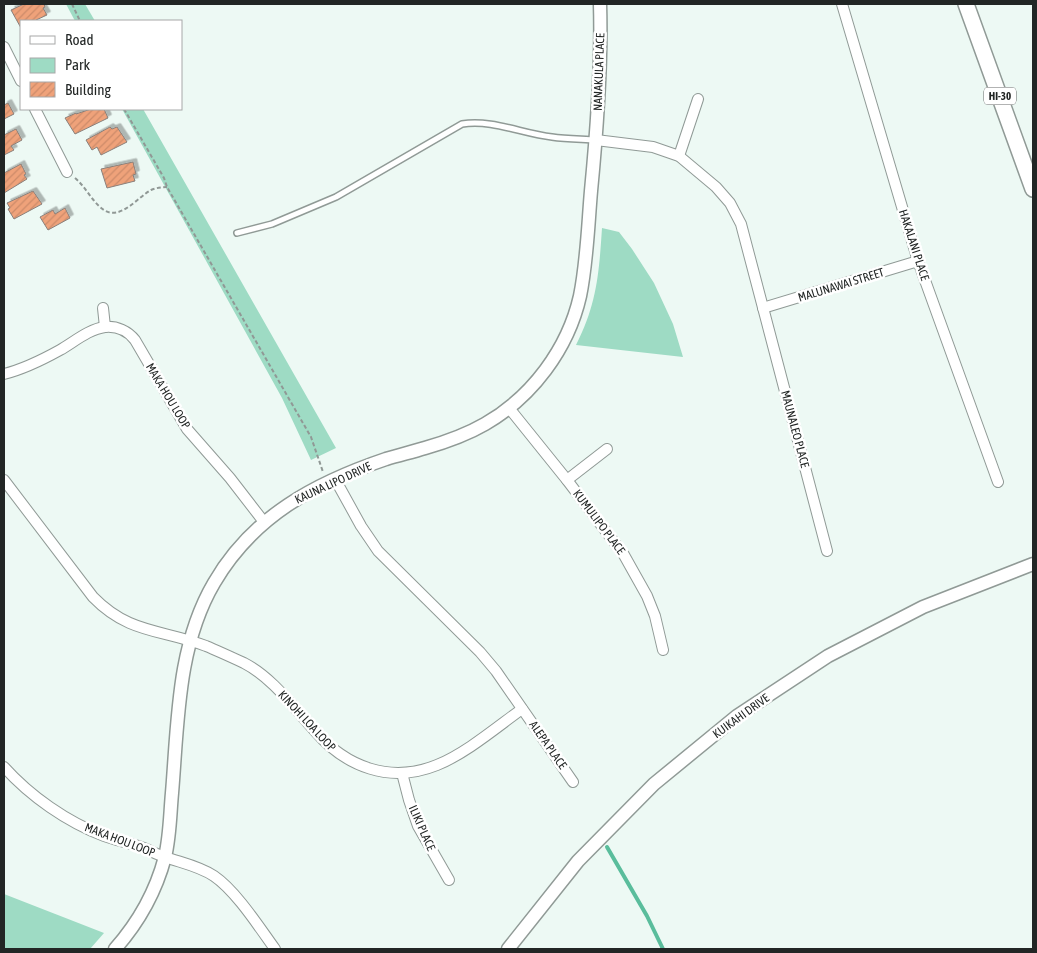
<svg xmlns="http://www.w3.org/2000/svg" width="1037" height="953" font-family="'Asap Condensed',sans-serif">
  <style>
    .green { fill: #9edbc4 }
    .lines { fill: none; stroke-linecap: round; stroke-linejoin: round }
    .stream { stroke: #5abd9c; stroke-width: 4 }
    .building { fill: url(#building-hatch); stroke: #89807b; filter: url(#shadow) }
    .service-casing { stroke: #909a96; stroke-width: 8 }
    .minor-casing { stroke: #909a96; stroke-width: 12 }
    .tertiary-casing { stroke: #909a96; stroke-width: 15 }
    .primary-casing { stroke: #909a96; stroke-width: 18 }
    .path { stroke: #909895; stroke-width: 2; stroke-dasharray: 4 2.5; stroke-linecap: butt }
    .service { stroke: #fff; stroke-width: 5 }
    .minor { stroke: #fff; stroke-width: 10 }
    .tertiary { stroke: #fff; stroke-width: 12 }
    .primary { stroke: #fff; stroke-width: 15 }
    .labels { text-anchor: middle; stroke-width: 5; stroke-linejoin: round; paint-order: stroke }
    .shield { fill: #fff; stroke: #646766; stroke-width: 1 }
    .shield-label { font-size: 11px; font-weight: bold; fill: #222625 }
    .street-label { font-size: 12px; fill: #222625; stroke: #fff }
  </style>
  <defs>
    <pattern id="building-hatch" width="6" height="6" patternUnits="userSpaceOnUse" patternTransform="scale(1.25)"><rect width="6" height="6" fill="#efa27a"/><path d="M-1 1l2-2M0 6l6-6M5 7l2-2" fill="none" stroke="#cd8b69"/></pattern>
    <filter id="shadow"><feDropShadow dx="3.5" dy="-3.5" stdDeviation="0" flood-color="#0004"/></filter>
  </defs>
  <rect width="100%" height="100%" fill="#edf9f4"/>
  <g class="green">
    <path d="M66,4H85L95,21H75Z"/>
    <path d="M122,109H143L336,448L311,460L282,398Z"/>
    <path d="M602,228L619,232L632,249L654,283L673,324L683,357L576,345C597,304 599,273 602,228Z"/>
    <path d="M4,894L104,933L90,949H4Z"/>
  </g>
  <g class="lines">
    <path class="stream" d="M607,847L647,916L663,949"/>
  </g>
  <g class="building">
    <path d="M24,4H44L45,7L43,8L47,15L36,20V21H21V28L11,10Z"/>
    <path d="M8,103L14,114L4,119V105Z"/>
    <path d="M91,109H104L108,118L75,134L65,118L76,113V114Z"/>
    <path d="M110,127L112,129L117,127L127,142L101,155L97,147L92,150L86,140Z"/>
    <path d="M16,129L22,140L11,146L14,150L4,155V135Z"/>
    <path d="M133,162L136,174L133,175L135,181L107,188L101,169Z"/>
    <path d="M21,164L26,174L24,175L27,179L4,193V173Z"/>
    <path d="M33,191L42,204L14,219L8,209L10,208L7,203Z"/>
    <path d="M65,208L70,218L48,230L40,217L53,210L55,214Z"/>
  </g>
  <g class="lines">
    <defs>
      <path id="service" d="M237,233L272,224L336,197L462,124C492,119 523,134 552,137C566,139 581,139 596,140"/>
      <g id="minor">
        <path d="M842,4L918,261L998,482"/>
        <path d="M4,47L21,81"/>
        <path d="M35,109L67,172"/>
        <path d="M596,140L653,147L679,156L716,187L730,203L741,224L827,551"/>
        <path d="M679,156L698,99"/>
        <path d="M103,308L105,327"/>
        <path d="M763,308L918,261"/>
        <path d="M4,374C24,369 42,360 60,350C74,342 89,329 105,327C117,326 128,331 135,340L187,429L230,478L264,522"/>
        <path d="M509,408L567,480L624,555L647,596L655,616L663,650"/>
        <path d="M335,479L361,526L378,551L480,652L496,671L573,782"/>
        <path d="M4,480L93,597C129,634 161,629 206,646C218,651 231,657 244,663C273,678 293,707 315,731C346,767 390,784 437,765C465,754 497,727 522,709"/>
        <path d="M567,480L607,449"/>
        <path d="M4,767C30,796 67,822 104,836C117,841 131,843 144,848C151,851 158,855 165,857C182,863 199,866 214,876C236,891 259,927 275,949"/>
        <path d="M402,773L409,800L418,826L449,880"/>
      </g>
      <g id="tertiary">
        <path d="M115,949C138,923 156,891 165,857C170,836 170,815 172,793C178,722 177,646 214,583C253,516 315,483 386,459C399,455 412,452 425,448C446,442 466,435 485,424C532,397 568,349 580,296C587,262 588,226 591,191C597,129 602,66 600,4"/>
        <path d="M508,949L578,861L654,784L737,716L828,656L923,607L1033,564"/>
      </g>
      <path id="primary" d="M966,4L1033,189"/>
    </defs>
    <use href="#service" class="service-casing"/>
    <use href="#minor" class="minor-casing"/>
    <use href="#tertiary" class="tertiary-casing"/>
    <use href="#primary" class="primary-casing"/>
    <g class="path">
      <path d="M72,4L80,21"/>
      <path d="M124,109L164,178L167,187L311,437L323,472"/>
      <path d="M75,178C86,187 92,202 104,210C120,221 138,197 151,190C156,188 161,187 167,187"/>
    </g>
    <use href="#service" class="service"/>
    <use href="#minor" class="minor"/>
    <use href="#tertiary" class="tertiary"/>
    <use href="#primary" class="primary"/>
  </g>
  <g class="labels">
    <rect class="shield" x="984" y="87.5" width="32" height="17" rx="4"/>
    <g class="shield-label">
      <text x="1000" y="100">HI-30</text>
    </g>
    <g class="street-label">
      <text transform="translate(599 72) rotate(-88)" y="4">NANAKULA PLACE</text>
      <text transform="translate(914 245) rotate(72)" y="4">HAKALANI PLACE</text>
      <text transform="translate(841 285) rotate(-17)" y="4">MALUNAWAI STREET</text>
      <text transform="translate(168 396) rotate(59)" y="4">MAKA HOU LOOP</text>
      <text transform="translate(795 429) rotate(75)" y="4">MAUNALEO PLACE</text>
      <text transform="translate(333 483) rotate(-25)" y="4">KAUNA LIPO DRIVE</text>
      <text transform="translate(599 522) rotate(53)" y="4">KUMULIPO PLACE</text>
      <text transform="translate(741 716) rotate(-36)" y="4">KUIKAHI DRIVE</text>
      <text transform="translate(307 721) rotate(47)" y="4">KINOHI LOA LOOP</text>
      <text transform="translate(548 745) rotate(55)" y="4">ALEPA PLACE</text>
      <text transform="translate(422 828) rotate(66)" y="4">ILIKI PLACE</text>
      <text transform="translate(120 840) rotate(21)" y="4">MAKA HOU LOOP</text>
    </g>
  </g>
  <rect width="1037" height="953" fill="none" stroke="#222625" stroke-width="10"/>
  <rect x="20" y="20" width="162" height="90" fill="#ffffff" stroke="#a7a8a8"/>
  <rect x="30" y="36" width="25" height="8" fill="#ffffff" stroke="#a7a8a8"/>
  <text x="65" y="45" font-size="15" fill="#222625">Road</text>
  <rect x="30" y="58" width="25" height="15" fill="#9edbc4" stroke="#a7a8a8"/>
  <text x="65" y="70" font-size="15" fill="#222625">Park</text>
  <rect x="30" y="82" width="25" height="15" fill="url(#building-hatch)" stroke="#a7a8a8"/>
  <text x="65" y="95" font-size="15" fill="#222625">Building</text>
</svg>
